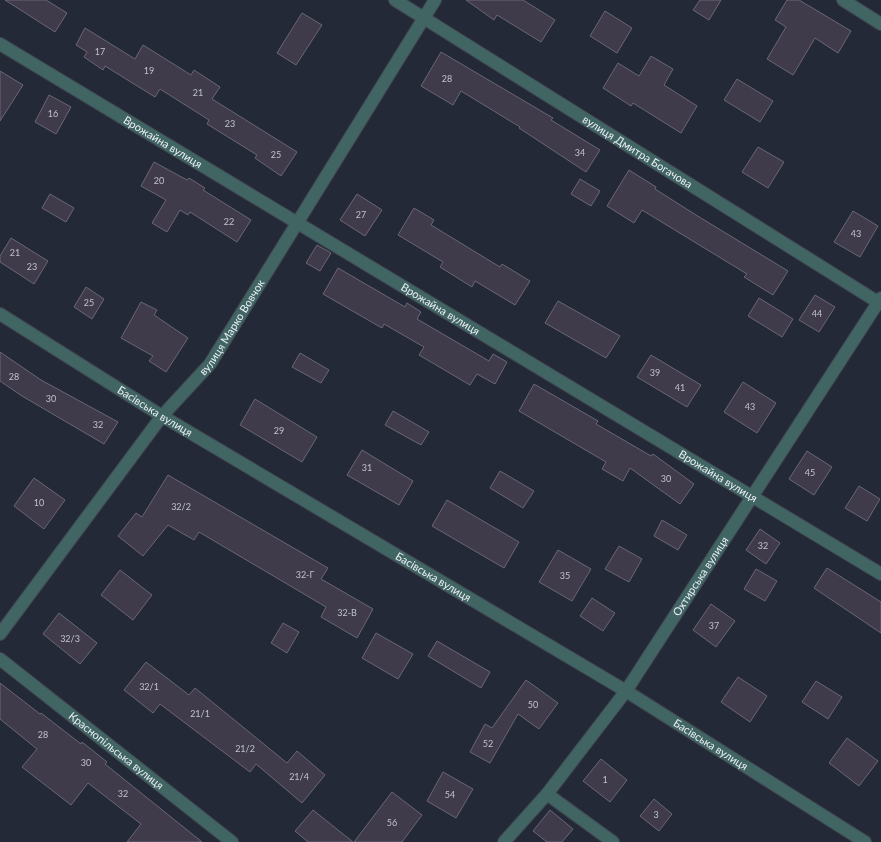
<svg xmlns="http://www.w3.org/2000/svg" width="881" height="842" font-family="Lato,sans-serif">
  <style>
    .building { fill: #3f3b4b; stroke: #6a6678 }
    .lines { fill: none; stroke-linecap: round; stroke-linejoin: round }
    .minor-casing { stroke: #404552; stroke-width: 14 }
    .minor { stroke: #406562; stroke-width: 12 }
    .labels { text-anchor: middle; stroke-width: 3; stroke-linejoin: round; paint-order: stroke }
    .number-label { font-size: 9px; fill: #c0c2cd }
    .street-label { font-size: 11px; fill: #ebeff8; stroke: #0f1218 }
  </style>
  <rect width="100%" height="100%" fill="#242937"/>
  <g class="building">
    <path d="M5,0H46L67,13L55,32Z"/>
    <path d="M466,0H523L555,20L541,42L497,15L494,20Z"/>
    <path d="M700,0H721L709,20L693,10Z"/>
    <path d="M787,0H799L851,31L838,53L815,38L793,75L767,59L786,27L775,20Z"/>
    <path d="M605,11L632,28L617,53L590,36Z"/>
    <path d="M302,13L322,25L296,65L277,53Z"/>
    <path d="M85,28L135,59L143,45L191,75L194,70L220,87L212,99L297,152L281,176L255,158L257,155L207,124L209,120L160,89L155,97L105,66L103,70L84,57L87,52L76,45Z"/>
    <path d="M441,52L553,118L551,120L600,150L586,172L519,128L520,127L461,91L453,105L421,86Z"/>
    <path d="M651,56L673,69L664,85L697,106L681,133L633,103L631,106L603,88L618,63L639,76Z"/>
    <path d="M0,71L23,85L0,121Z"/>
    <path d="M737,79L773,101L760,122L724,100Z"/>
    <path d="M49,95L71,107L56,134L35,122Z"/>
    <path d="M758,147L784,162L768,188L742,172Z"/>
    <path d="M154,162L187,180L189,178L205,188L203,190L251,220L237,242L190,212L188,215L180,210L167,232L152,223L166,200L141,186Z"/>
    <path d="M629,170L656,187L655,189L696,215L788,271L773,295L744,277L747,274L642,210L634,223L607,206Z"/>
    <path d="M580,179L600,191L591,206L571,194Z"/>
    <path d="M50,194L74,208L66,222L42,208Z"/>
    <path d="M357,194L382,210L365,236L340,220Z"/>
    <path d="M414,208L434,220L431,225L500,267L502,264L530,281L515,305L475,281L472,287L440,267L443,262L398,235Z"/>
    <path d="M853,211L878,226L860,257L834,242Z"/>
    <path d="M11,238L48,261L34,284L0,262V256Z"/>
    <path d="M317,245L331,253L320,271L306,263Z"/>
    <path d="M338,268L405,307L407,303L421,312L417,319L489,361L493,354L507,362L495,384L477,374L470,385L419,355L424,347L384,324L382,328L323,294Z"/>
    <path d="M86,287L104,299L92,319L74,307Z"/>
    <path d="M815,295L835,307L819,332L799,320Z"/>
    <path d="M759,298L793,319L782,337L748,316Z"/>
    <path d="M558,301L620,336L606,358L545,323Z"/>
    <path d="M141,302L157,310L154,315L188,338L166,372L149,361L153,356L121,338Z"/>
    <path d="M0,352L41,380L118,422L104,444L22,396L0,381Z"/>
    <path d="M300,353L329,370L321,383L292,367Z"/>
    <path d="M651,355L701,385L687,407L637,377Z"/>
    <path d="M743,382L776,403L757,433L724,412Z"/>
    <path d="M534,384L598,421L596,424L651,456L653,454L694,484L680,504L630,468L623,481L602,469L606,462L519,411Z"/>
    <path d="M255,399L317,437L302,462L240,425Z"/>
    <path d="M393,411L429,432L421,445L385,425Z"/>
    <path d="M362,450L413,481L399,505L347,475Z"/>
    <path d="M807,451L832,467L814,495L789,479Z"/>
    <path d="M500,471L534,491L523,508L490,488Z"/>
    <path d="M168,475L328,568L321,579L373,609L357,638L321,617L326,607L199,532L194,540L168,525L143,556L118,536L136,513L142,517Z"/>
    <path d="M34,478L65,500L44,529L14,506Z"/>
    <path d="M859,486L880,499L867,521L845,508Z"/>
    <path d="M447,500L519,542L504,568L432,526Z"/>
    <path d="M662,520L687,535L678,550L654,536Z"/>
    <path d="M760,529L780,543L766,564L746,550Z"/>
    <path d="M619,546L642,559L629,582L605,569Z"/>
    <path d="M558,550L591,569L572,601L539,582Z"/>
    <path d="M827,568L881,602V633L814,588Z"/>
    <path d="M756,569L777,581L765,601L744,589Z"/>
    <path d="M120,570L152,595L133,620L101,595Z"/>
    <path d="M592,598L615,613L603,631L580,616Z"/>
    <path d="M711,604L735,621L716,647L693,630Z"/>
    <path d="M59,613L97,643L80,664L43,634Z"/>
    <path d="M283,623L299,632L287,653L271,643Z"/>
    <path d="M376,633L413,654L398,679L362,658Z"/>
    <path d="M437,641L490,672L481,688L428,656Z"/>
    <path d="M146,662L189,695L195,688L287,763L297,751L325,775L302,803L256,764L250,772L160,704L153,713L124,690Z"/>
    <path d="M738,677L767,696L750,722L721,702Z"/>
    <path d="M526,680L558,703L539,729L518,714L490,763L470,752L485,724L492,728Z"/>
    <path d="M816,681L842,697L828,719L802,702Z"/>
    <path d="M0,683L40,714L41,713L81,744L82,742L107,762L105,764L202,842H127L141,824L88,783L71,805L22,767L37,749L0,719Z"/>
    <path d="M847,738L878,761L859,786L829,763Z"/>
    <path d="M601,759L627,780L610,802L583,781Z"/>
    <path d="M443,772L473,789L456,818L427,801Z"/>
    <path d="M392,792L422,815L402,842H354Z"/>
    <path d="M654,799L672,814L659,831L640,816Z"/>
    <path d="M313,810L353,842H308L295,831Z"/>
    <path d="M550,810L573,829L562,842H547L533,831Z"/>
  </g>
  <g class="lines">
    <defs>
      <g id="minor">
        <path id="s1" d="M395,0L881,304"/>
        <path d="M843,0L881,24"/>
        <path id="s2" d="M0,44L881,574"/>
        <path id="s3" d="M0,314L162,416L626,691L865,842"/>
        <path id="s4" d="M0,634L162,416L210,364L435,0"/>
        <path id="s5" d="M0,659L232,842"/>
        <path d="M547,794L613,842"/>
        <path id="s6" d="M504,842L547,794L626,691L881,298"/>
      </g>
    </defs>
    <use href="#minor" class="minor-casing"/>
    <use href="#minor" class="minor"/>
  </g>
  <g class="labels">
    <g class="number-label">
      <text x="100" y="55">17</text>
      <text x="149" y="74">19</text>
      <text x="447" y="82">28</text>
      <text x="198" y="96">21</text>
      <text x="53" y="117">16</text>
      <text x="230" y="127">23</text>
      <text x="580" y="156">34</text>
      <text x="276" y="158">25</text>
      <text x="159" y="184">20</text>
      <text x="361" y="218">27</text>
      <text x="229" y="225">22</text>
      <text x="856" y="237">43</text>
      <text x="15" y="256">21</text>
      <text x="32" y="270">23</text>
      <text x="89" y="306">25</text>
      <text x="817" y="317">44</text>
      <text x="655" y="376">39</text>
      <text x="14" y="380">28</text>
      <text x="680" y="391">41</text>
      <text x="51" y="402">30</text>
      <text x="750" y="410">43</text>
      <text x="98" y="428">32</text>
      <text x="279" y="434">29</text>
      <text x="367" y="471">31</text>
      <text x="810" y="476">45</text>
      <text x="666" y="482">30</text>
      <text x="39" y="506">10</text>
      <text x="181" y="510">32/2</text>
      <text x="763" y="549">32</text>
      <text x="305" y="578">32-Г</text>
      <text x="565" y="579">35</text>
      <text x="347" y="616">32-В</text>
      <text x="714" y="629">37</text>
      <text x="70" y="642">32/3</text>
      <text x="149" y="690">32/1</text>
      <text x="533" y="708">50</text>
      <text x="200" y="717">21/1</text>
      <text x="43" y="738">28</text>
      <text x="488" y="747">52</text>
      <text x="245" y="752">21/2</text>
      <text x="86" y="766">30</text>
      <text x="299" y="780">21/4</text>
      <text x="605" y="783">1</text>
      <text x="123" y="797">32</text>
      <text x="450" y="798">54</text>
      <text x="656" y="818">3</text>
      <text x="392" y="826">56</text>
    </g>
    <g class="street-label">
      <text dy="4" stroke="none"><textPath href="#s2" startOffset="190">Врожайна вулиця</textPath></text>
      <text dy="4" stroke="none"><textPath href="#s1" startOffset="286">вулиця Дмитра Богачова</textPath></text>
      <text dy="4" stroke="none"><textPath href="#s2" startOffset="514">Врожайна вулиця</textPath></text>
      <text dy="4" stroke="none"><textPath href="#s4" startOffset="385">вулиця Марко Вовчок</textPath></text>
      <text dy="4" stroke="none"><textPath href="#s3" startOffset="183">Басівська вулиця</textPath></text>
      <text dy="4" stroke="none"><textPath href="#s2" startOffset="838">Врожайна вулиця</textPath></text>
      <text dy="4" stroke="none"><textPath href="#s6" startOffset="331">Охтирська вулиця</textPath></text>
      <text dy="4" stroke="none"><textPath href="#s3" startOffset="507">Басівська вулиця</textPath></text>
      <text dy="4" stroke="none"><textPath href="#s3" startOffset="831">Басівська вулиця</textPath></text>
      <text dy="4" stroke="none"><textPath href="#s5" startOffset="148">Краснопільська вулиця</textPath></text>
    </g>
  </g>
</svg>
